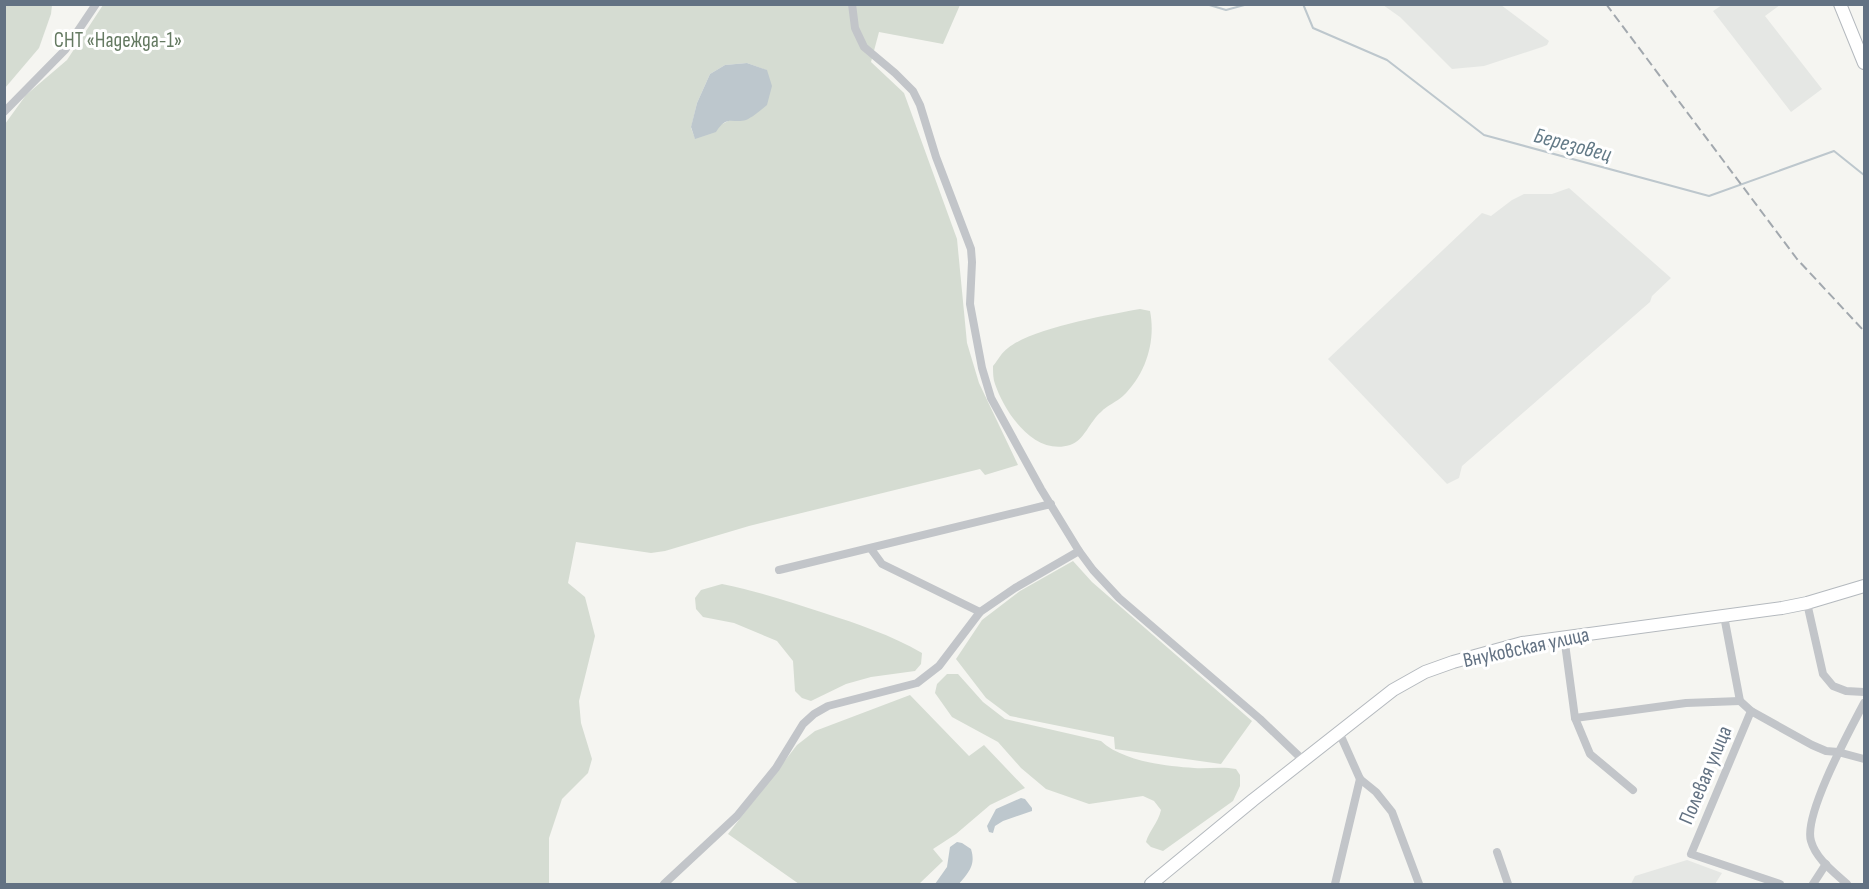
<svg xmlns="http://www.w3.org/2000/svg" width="1869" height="889" font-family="'Sofia Sans Condensed',sans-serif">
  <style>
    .built { fill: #e5e7e4 }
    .green { fill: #d5dcd2; fill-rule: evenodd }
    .water { fill: #bdc7cd }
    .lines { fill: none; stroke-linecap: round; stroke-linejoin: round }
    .stream { stroke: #bdc7cd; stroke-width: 2 }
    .secondary-casing { stroke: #b4b9be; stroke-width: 14 }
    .minor { stroke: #c2c5c9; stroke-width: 8 }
    .secondary { stroke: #fff; stroke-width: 12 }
    .rail { stroke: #a2a8ae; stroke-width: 2; stroke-dasharray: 9 4.5; stroke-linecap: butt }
    .labels { text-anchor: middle; stroke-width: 6; stroke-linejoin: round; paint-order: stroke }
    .park-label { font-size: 21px; fill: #657a62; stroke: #fff }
    .street-label { font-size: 21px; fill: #637283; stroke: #fff }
    .water-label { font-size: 22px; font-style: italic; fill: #637a87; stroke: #fff }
  </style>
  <rect width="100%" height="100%" fill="#f5f5f1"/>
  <g class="built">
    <path d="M1383,5H1501L1549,41L1547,45L1542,47L1484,66L1452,69L1400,17Z"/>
    <path d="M1722,5H1780L1765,16L1822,89L1791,112L1713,11Z"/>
    <path d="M1569,188L1671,278L1652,296L1650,302L1462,466L1459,478L1447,484L1328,359L1482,213L1491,216L1512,200L1524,194H1552Z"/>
    <path d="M1687,860L1722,873L1715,884H1631L1635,876Z"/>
  </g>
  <g class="green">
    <path d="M5,4L52,5L51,14L39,48L5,88Z"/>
    <path d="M103,5H960L943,44L879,32L871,62L904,93L957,239L967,343L979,383L1018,465L985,475L980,469L749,526L665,551L651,553L576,542L568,583L585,597L595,636L579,701L581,723L592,759L588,773L562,799L549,838V884H5L4,155L6,149L5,124L26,95L67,60ZM747,63L766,70L745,120L732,119L695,138L691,128L697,103L710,74L725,65Z"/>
    <path d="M1140,309L1150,311C1156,341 1146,374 1123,396C1117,402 1107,405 1101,412C1090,421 1084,441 1070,445C1034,456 1005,413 995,384C993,379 993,372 993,366C998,360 1002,352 1008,348C1033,328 1107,315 1140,309Z"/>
    <path d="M1073,561L1092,582L1252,721L1221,764L1115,749L1114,737L1010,716L986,698L956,659L982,620L1020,591Z"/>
    <path d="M722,584C757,591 790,602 824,613C858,624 891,635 922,653L921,664L915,671L871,677L846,684L811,701L802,698L795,691L793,661L777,641L734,623L703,617L696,609L695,598L701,590Z"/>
    <path d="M947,674H958L983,702L1005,719L1101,741C1122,761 1165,766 1194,768C1208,769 1222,766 1236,769L1240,775V786L1233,801L1163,851L1151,847L1146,842C1149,831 1158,823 1161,810L1154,801L1143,796L1089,804L1046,789L1021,768L998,742L952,717L935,693L937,684Z"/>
    <path d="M910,695L969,756L984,745L1025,788L990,805L956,834L933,849L943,861L919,884H799L728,834L797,745L815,731Z"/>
  </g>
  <g class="water">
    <path d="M747,63L767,70L772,86L767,105C761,110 753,117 746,120C733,124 727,114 716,132L695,139L691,127L697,103L710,74L725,65Z"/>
    <path d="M1021,798L1025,799L1032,808V811L1003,821L995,826L993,833L989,832L987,826L996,809Z"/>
    <path d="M957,842L962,843L971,849C976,865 969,872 959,884H935L947,867L950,847Z"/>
  </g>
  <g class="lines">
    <g class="stream">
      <path d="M1206,4L1226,10L1248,4"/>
      <path d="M1303,4L1313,28L1387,60L1484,135L1709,196L1834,151L1864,175"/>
    </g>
    <defs>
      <g id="secondary">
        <path d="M1840,4L1864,63"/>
        <path d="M1151,884L1253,800L1393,690L1425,672L1453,662L1522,643L1782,608L1807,603L1864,586"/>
      </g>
    </defs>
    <use href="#secondary" class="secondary-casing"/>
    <g class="minor">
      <path d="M852,4L855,28L864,47L895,73L913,91L920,105L936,157L971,249L972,262L970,304L982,368L991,398L1041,489L1079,551L1093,570L1119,598L1260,719L1303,760"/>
      <path d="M4,112L65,50L96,4"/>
      <path d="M871,549L882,564L980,612"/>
      <path d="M779,570L1051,504"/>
      <path d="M1807,603L1823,674L1833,686L1846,691L1864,692"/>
      <path d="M1724,616L1740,701L1751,711L1812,745L1826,751L1838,752L1864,759"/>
      <path d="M1564,636L1575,718L1590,754L1633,790"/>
      <path d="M1751,711L1691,854L1780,884"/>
      <path d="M1575,718L1686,703L1740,701"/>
      <path d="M1339,732L1360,779L1376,792L1392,812L1419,884"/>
      <path d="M1497,852L1508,884"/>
      <path d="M664,884L737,816L776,768L803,724L814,714L828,706L917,683L939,666L980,612L1015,588L1079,551"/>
      <path d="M1335,884L1360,779"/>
      <path d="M1813,884L1826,864"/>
      <path d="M1847,884C1834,872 1816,859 1811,841C1803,815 1851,728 1864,703"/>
    </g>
    <use href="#secondary" class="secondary"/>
    <path class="rail" d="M1606,4L1797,259L1864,331"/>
  </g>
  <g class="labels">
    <g class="park-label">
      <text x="118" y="47">СНТ «Надежда-1»</text>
    </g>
    <g class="street-label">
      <text transform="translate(1526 647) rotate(-12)" y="7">Внуковская улица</text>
      <text transform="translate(1705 775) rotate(-67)" y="7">Полевая улица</text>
    </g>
    <g class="water-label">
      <text transform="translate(1573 144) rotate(15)" y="8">Березовец</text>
    </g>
  </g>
  <rect width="1869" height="889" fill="none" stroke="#637283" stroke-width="12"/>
</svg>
